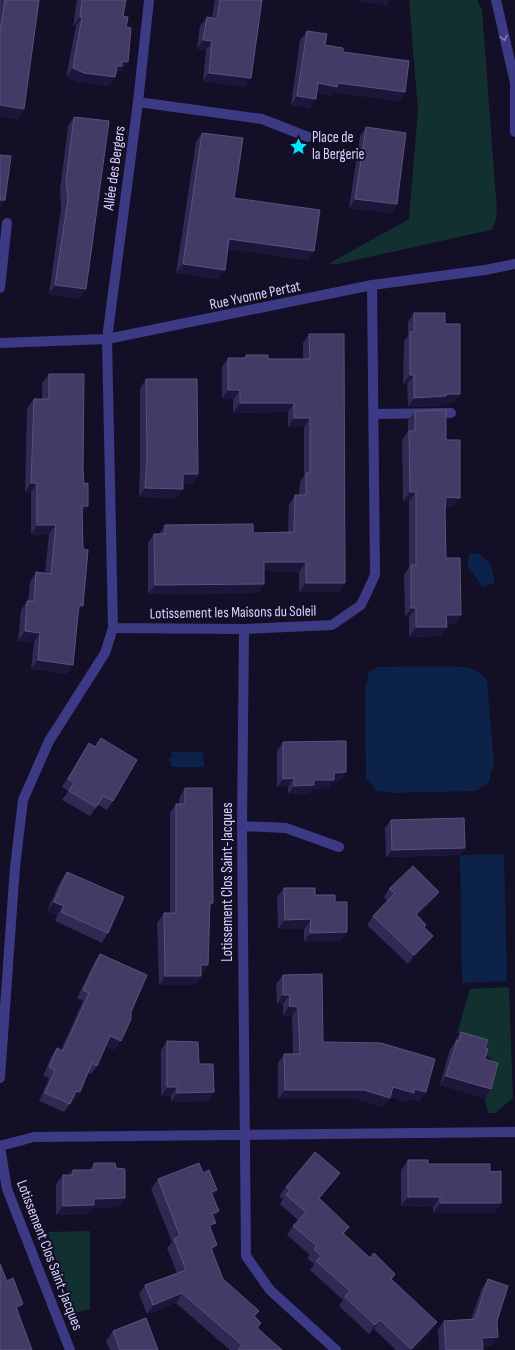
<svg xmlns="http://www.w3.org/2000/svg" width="515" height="1350" font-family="'Sofia Sans Condensed',sans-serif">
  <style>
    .green { fill: #12302f }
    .water { fill: #0c2248 }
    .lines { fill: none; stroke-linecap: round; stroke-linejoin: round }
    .lane { stroke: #3d3a85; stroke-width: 10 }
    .street { stroke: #3d3a85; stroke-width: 10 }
    .wall { fill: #312854 }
    .shaded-wall { fill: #1d163a }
    .building { fill: #433a66; stroke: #5a527e }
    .oneway { stroke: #837fbc }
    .labels { text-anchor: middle; stroke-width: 4; stroke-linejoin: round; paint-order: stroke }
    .poi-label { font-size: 15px; fill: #d9d4ff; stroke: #130f26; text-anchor: start }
    .street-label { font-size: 15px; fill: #d9d4ff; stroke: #130f26 }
  </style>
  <rect width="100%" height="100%" fill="#130f26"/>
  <g class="green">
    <path d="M409,0H477L482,10L497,211L495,223L491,230L486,231L338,264H328L409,219L418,110Z"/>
    <path d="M509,987L513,1098L495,1113H488L485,1100L497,1064L484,1053L485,1042L457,1033L470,989Z"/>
    <path d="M90,1231V1309L74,1313L47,1232Z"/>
  </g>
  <g class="water">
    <path d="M469,554H479L491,564L495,583L482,587L467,565Z"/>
    <path d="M442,666C459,667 480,665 487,682L494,764L488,784L475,791L395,793L377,791L366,778L365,688L369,672L378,667Z"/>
    <path d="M171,752H203L204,767H172L169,759L172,756Z"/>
    <path d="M504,854L507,981L462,983L460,855Z"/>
  </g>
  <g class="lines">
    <g class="lane">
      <path d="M0,288L7,223"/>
      <path d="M374,414L451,413"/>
    </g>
    <g class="street">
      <path d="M149,0L138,102L107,339L113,628L244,629L332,625L361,605L375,575L372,285"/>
      <path d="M496,0L515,83"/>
      <path d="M515,81V132"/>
      <path d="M138,102L262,119L308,137"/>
      <path d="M0,343L107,339L372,285L485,270L515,264"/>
      <path d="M244,629L242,826L246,1256L270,1290L336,1350"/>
      <path d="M242,826L286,828L339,847"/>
      <path d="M0,1078L15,867L23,800L49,741L105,653L113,628"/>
      <path d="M0,1146L34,1137L515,1132"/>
      <path d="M0,1147L7,1189L70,1350"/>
    </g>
  </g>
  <g class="wall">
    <path d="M0,0H39L18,119L0,116Z"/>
    <path d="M77,0H126L123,16L126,27L121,71L119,70L116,75L115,77L109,86L78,82L66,77L76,26H73Z"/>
    <path d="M215,0H262L251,78L245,87L203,81L206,50L197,49L200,26L207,17L212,18Z"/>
    <path d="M307,31L325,45L343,52L405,92L399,101L333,92L331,96L317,93L316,99L309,108L291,105L300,40Z"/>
    <path d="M74,117L80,299L49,294L61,208L60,190L68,126Z"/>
    <path d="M366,127L397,204L391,213L349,208L360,136Z"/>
    <path d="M202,133L234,198L314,251L308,260L228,249L225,270L218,279L176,273L196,142Z"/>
    <path d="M414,313L445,324L460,394L453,403H441L440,406L408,407L407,384H403L404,341L408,336V322Z"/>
    <path d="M309,334L339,592H299V572L264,571V584L258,593L148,594V543L154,534H159L165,525L253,533L288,532L289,504L295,495H299L300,482L304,476V427H288V412L233,413V399H222V367L228,358H244L246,355L268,359H303V343Z"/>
    <path d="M49,374L83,470L84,484L88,506L82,514L83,606L78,613L67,674L31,669L34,642L18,641L21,610L27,601H28L30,582L36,572L45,573L49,534L31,535V492H25L27,408L34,399H42V383Z"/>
    <path d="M146,379L198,474L192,484L183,483L177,498L139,497L140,467V389Z"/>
    <path d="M415,411L446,440L453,507H445L446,558L461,615L455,624H447V627L440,636L409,637V617H405L404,575L409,567V501H403L402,440L408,431V420Z"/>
    <path d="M101,738L113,801L107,810L98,805L90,816L62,800L68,791L62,787L83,752L89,743L95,746Z"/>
    <path d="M283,742L340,781L333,782L328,788L312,789L308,794H288V787H277V751Z"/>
    <path d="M185,788L210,907L201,976L195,985H159L157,923L164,913H170V813L176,804H179V798Z"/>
    <path d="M391,820L465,848L460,855L386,857L385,828Z"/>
    <path d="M67,872L108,933L102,943L55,921L57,915L47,911L60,882Z"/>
    <path d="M284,888L315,895L335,902L347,932L340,942H304V929H278L277,897Z"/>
    <path d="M389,889L439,892L433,900L417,916L426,925L424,927L433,936L427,944L408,964L367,925L373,916L387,901L384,897Z"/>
    <path d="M100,954L131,1012L115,1050L106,1046L97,1066L91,1074L88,1073L74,1101L72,1100L70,1104L64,1112L39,1101L49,1078L43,1076L51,1057L57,1048L61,1050L83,1001L77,998L94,963Z"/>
    <path d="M283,975L323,1042L419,1102L410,1099L407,1102L390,1097L383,1107L357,1099H278V1063L284,1054H293L292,1016H283V1004H277L276,984Z"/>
    <path d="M461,1032L485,1048V1098L440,1085L450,1049L454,1044L455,1041Z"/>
    <path d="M167,1041L199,1064L214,1092L208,1101L171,1102V1096H161V1050Z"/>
    <path d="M408,1160L428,1164L490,1172L495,1213H433V1207L401,1206V1170Z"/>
    <path d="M94,1163L119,1207L92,1208L87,1214L56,1215V1184L63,1175H69L73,1170H89Z"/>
    <path d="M203,1173L217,1190L213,1196L219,1211L214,1218L211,1230L217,1245L212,1252L223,1279L259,1311L254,1317L258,1328L282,1350H230L176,1303L147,1314L139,1294L145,1285L177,1273L167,1248L172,1242L151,1189L158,1179Z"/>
    <path d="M340,1173L333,1182L319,1198L349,1227L344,1234L391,1279L431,1331L413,1350H396L374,1329L369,1334L339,1306L343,1300L310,1270L314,1264L307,1258L310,1255L287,1235L293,1226L299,1221L280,1204L283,1199L279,1196L286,1187Z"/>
    <path d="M488,1279L497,1321L492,1346H483V1350H439L438,1330L444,1321L471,1319L482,1288Z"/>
    <path d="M113,1331L158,1350H110L106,1341Z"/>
  </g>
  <g class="shaded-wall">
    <path d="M358,0H391L387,6L357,1Z"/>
    <path d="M80,17H82L76,26H73Z"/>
    <path d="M203,40L212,41L206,50L197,49Z"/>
    <path d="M122,61L128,62L121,71L119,70L115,75L117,66Z"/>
    <path d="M73,68L115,77L109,86L78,82L66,77Z"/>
    <path d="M209,73L251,78L245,87L203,81Z"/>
    <path d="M318,83H338L405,92L399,101L333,92L331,96L312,92Z"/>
    <path d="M297,96L316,99L309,108L291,105Z"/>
    <path d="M0,105L24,109L18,119L0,116Z"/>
    <path d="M355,199L397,204L391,213L349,208Z"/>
    <path d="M0,200H5L0,208Z"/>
    <path d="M229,239L314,251L308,260L222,248Z"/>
    <path d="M183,264L225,270L218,279L176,273Z"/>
    <path d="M55,285L86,289L80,299L49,294Z"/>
    <path d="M410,375H414L407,384H403Z"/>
    <path d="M228,390H240L233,399H222Z"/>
    <path d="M446,394H460L453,403H441L440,406L408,407L414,398Z"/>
    <path d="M240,403H294L288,412L233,413Z"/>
    <path d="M294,418H310L304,427H288Z"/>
    <path d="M183,474H198L192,484L177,483Z"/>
    <path d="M31,483H37L31,492H25Z"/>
    <path d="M145,488L183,489L177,498L139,497Z"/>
    <path d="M410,492H416L409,501H403Z"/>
    <path d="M446,497L460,498L453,507H439Z"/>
    <path d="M82,506H88L81,516Z"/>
    <path d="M37,525H56L49,534L31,535Z"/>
    <path d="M264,562H306L299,572L258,571Z"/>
    <path d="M306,583H345L339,592H299Z"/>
    <path d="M264,584L258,593L148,594L155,585Z"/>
    <path d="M79,605L83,606L77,615Z"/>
    <path d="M411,608H416L409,617H405Z"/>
    <path d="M446,615H461L455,624H439Z"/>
    <path d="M416,627H447L440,636L409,637Z"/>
    <path d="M25,631L40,633L34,642L18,641Z"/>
    <path d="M38,660L73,665L67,674L31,669Z"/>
    <path d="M346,772L340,781L333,782L328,788L312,789L308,794H288L294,786L314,780L334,773Z"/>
    <path d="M294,778L288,787H277L283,779Z"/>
    <path d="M465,848L460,855L386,857L392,850Z"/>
    <path d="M439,892L433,900L410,923L416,914Z"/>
    <path d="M54,902L64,906L57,915L47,911Z"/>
    <path d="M210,903H213L207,912Z"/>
    <path d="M311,919L304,929H278L285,920Z"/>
    <path d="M347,932L340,942H304L310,933Z"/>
    <path d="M433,936L427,944L408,964L414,955Z"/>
    <path d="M201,965H208L201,975Z"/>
    <path d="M165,976H201L195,985H159Z"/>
    <path d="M283,995H290L283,1004H277Z"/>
    <path d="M289,1006L298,1007L292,1016H283Z"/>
    <path d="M110,1036L121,1041L115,1050L104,1045Z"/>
    <path d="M446,1076L491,1089L485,1098L440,1085Z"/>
    <path d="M167,1087H177L171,1096H161Z"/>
    <path d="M393,1087L414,1089L426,1092L419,1102L410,1099L407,1102L387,1096Z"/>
    <path d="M285,1090H364L390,1098L383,1107L357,1099H278Z"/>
    <path d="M76,1091L80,1092L74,1101L70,1099Z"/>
    <path d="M214,1092L208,1101L171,1102L177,1093Z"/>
    <path d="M340,1173L333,1182L312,1207L319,1198Z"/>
    <path d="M217,1190L211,1199V1192Z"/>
    <path d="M408,1197H440L433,1207L401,1206Z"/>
    <path d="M125,1198L119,1207L92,1208L87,1214L56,1215L63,1206L94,1199Z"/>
    <path d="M440,1203H501L495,1213H433Z"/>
    <path d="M219,1211L212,1220V1214Z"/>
    <path d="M216,1223L209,1232V1225Z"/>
    <path d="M217,1245L211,1255V1248Z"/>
    <path d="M182,1293L176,1303L147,1314L153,1305Z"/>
    <path d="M23,1304L18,1311L16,1307Z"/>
    <path d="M380,1320L374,1329L369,1334L375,1325Z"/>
    <path d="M437,1322L431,1331L413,1350H411Z"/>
    <path d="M498,1337L492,1346L476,1347L482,1338Z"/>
  </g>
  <g class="building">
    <path d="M5,0H39L24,109L0,105V32Z"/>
    <path d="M82,0H126L123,16L128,17L126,27L131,28L128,62L122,61V66H117L115,77L84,73L73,68L82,17H80Z"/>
    <path d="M220,0H262L251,78L209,73L212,41L203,40L207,17L217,19Z"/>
    <path d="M307,31L327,34L325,45L343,48V52L409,61L405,92L338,83L337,87L318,83L316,99L297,96Z"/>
    <path d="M74,117L109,121L86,289L55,285L68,199L66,181Z"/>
    <path d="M366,127L406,133L397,204L355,199Z"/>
    <path d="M202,133L243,138L234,198L320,210L314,251L229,239L225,270L183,264Z"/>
    <path d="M0,155L11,156L5,200H0Z"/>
    <path d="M414,313H445V324H460V394H446V396L414,398V375H410V332H414Z"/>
    <path d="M309,334H344L345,583H306V562H264V584L155,585L154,534H165V525L253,524V533L294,532L295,495H306V473H310V418H294V403H240V390H228V358H246V355H268V359H310Z"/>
    <path d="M49,374H84L83,470L84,484L88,483V506H82L83,549L88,550L83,606L79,605L73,665L38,660L40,633L25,631L27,601H34L36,572L51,574L56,525H37V483H31L34,399H49Z"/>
    <path d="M146,379H197L198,474H183V489L145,488L147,458Z"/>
    <path d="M446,410V440H460V498L446,497L445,510L446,558H460L461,615H446L447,627H416V608H411V565H416V492H410L409,431H415V411Z"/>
    <path d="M101,738L137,760L113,801L103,796L96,807L69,791L74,782L68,779L89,743L95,747Z"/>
    <path d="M346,741V772L334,773V780H314V785L294,786V778L283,779V742Z"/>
    <path d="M185,788H212L213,903H210L208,965H201V976H165L164,913H176V804H185Z"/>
    <path d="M464,818L465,848L392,850L391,820Z"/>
    <path d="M413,866L439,892L416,914L426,925L424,927L433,936L414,955L373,916L395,893L389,889Z"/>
    <path d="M67,872L124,897L108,933L61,912L64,906L54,902Z"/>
    <path d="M284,888H315V895H335V902H347V932L310,933L311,919L285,920Z"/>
    <path d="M100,954L147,975L131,1012V1019L121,1041L110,1036L97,1066L92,1063L80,1092L76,1091L70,1104L45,1093L55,1070L49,1067L57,1048L63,1051L89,993L83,990Z"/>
    <path d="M322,974L323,1042L381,1043L435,1059L426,1092L414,1089V1093L393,1087L390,1098L364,1090H285L284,1054H300L298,1007L289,1006L290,995H283V975Z"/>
    <path d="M461,1032L488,1040L485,1048L488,1049L485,1059L498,1063L491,1089L446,1076L457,1040L459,1041Z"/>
    <path d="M167,1041L198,1042L199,1064H213L214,1092L177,1093V1087H167Z"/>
    <path d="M315,1152L340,1173L319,1198L349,1227L343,1233L370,1258L374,1253L395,1274L391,1279L437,1322L411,1349L380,1320L375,1325L345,1297L350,1291L316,1261L321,1256L314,1249L317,1246L293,1226L306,1212L286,1195L290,1190L286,1187Z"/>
    <path d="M408,1160H428V1164H490V1172L501,1171V1203H440V1197H408Z"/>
    <path d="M94,1163H115L116,1168L125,1169V1198L94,1199V1205L63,1206V1175H73V1170H94Z"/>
    <path d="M199,1163L203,1173L209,1170L217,1190L211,1192L219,1211L212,1214L216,1223L209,1225L217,1245L211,1248L223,1279L259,1311L254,1316L261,1323L257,1328L282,1350H238L242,1345L182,1293L153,1305L145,1285L186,1270L174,1239L180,1236L158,1179Z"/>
    <path d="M0,1264L7,1281L13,1278L23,1304L16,1307L32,1350H0Z"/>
    <path d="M488,1279L508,1286L497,1321L498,1337L482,1338L483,1350H446L444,1321L475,1319Z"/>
    <path d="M146,1318L158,1350H120L113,1331Z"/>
  </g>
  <defs><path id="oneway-chevron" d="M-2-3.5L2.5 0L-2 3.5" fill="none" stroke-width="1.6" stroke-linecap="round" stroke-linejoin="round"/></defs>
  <use class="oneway" href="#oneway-chevron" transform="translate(504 38) rotate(77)"/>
  <defs>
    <symbol id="sight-bare" viewBox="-9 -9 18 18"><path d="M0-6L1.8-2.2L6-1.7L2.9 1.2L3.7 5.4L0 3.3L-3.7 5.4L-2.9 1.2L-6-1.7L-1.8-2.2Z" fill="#00e5ff" stroke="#130f26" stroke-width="2.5" paint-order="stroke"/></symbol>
  </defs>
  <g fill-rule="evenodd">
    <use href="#sight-bare" x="286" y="134" width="25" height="25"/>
  </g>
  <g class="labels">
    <g class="poi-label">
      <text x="312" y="142">Place de<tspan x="312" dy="17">la Bergerie</tspan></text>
    </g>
    <g class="street-label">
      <text transform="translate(114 168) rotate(-82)" y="5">Allée des Bergers</text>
      <text transform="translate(255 295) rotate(-12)" y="5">Rue Yvonne Pertat</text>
      <text transform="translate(233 612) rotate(-1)" y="5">Lotissement les Maisons du Soleil</text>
      <text transform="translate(227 882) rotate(-90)" y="5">Lotissement Clos Saint-Jacques</text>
      <text transform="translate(50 1255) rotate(69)" y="5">Lotissement Clos Saint-Jacques</text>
    </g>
  </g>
</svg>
